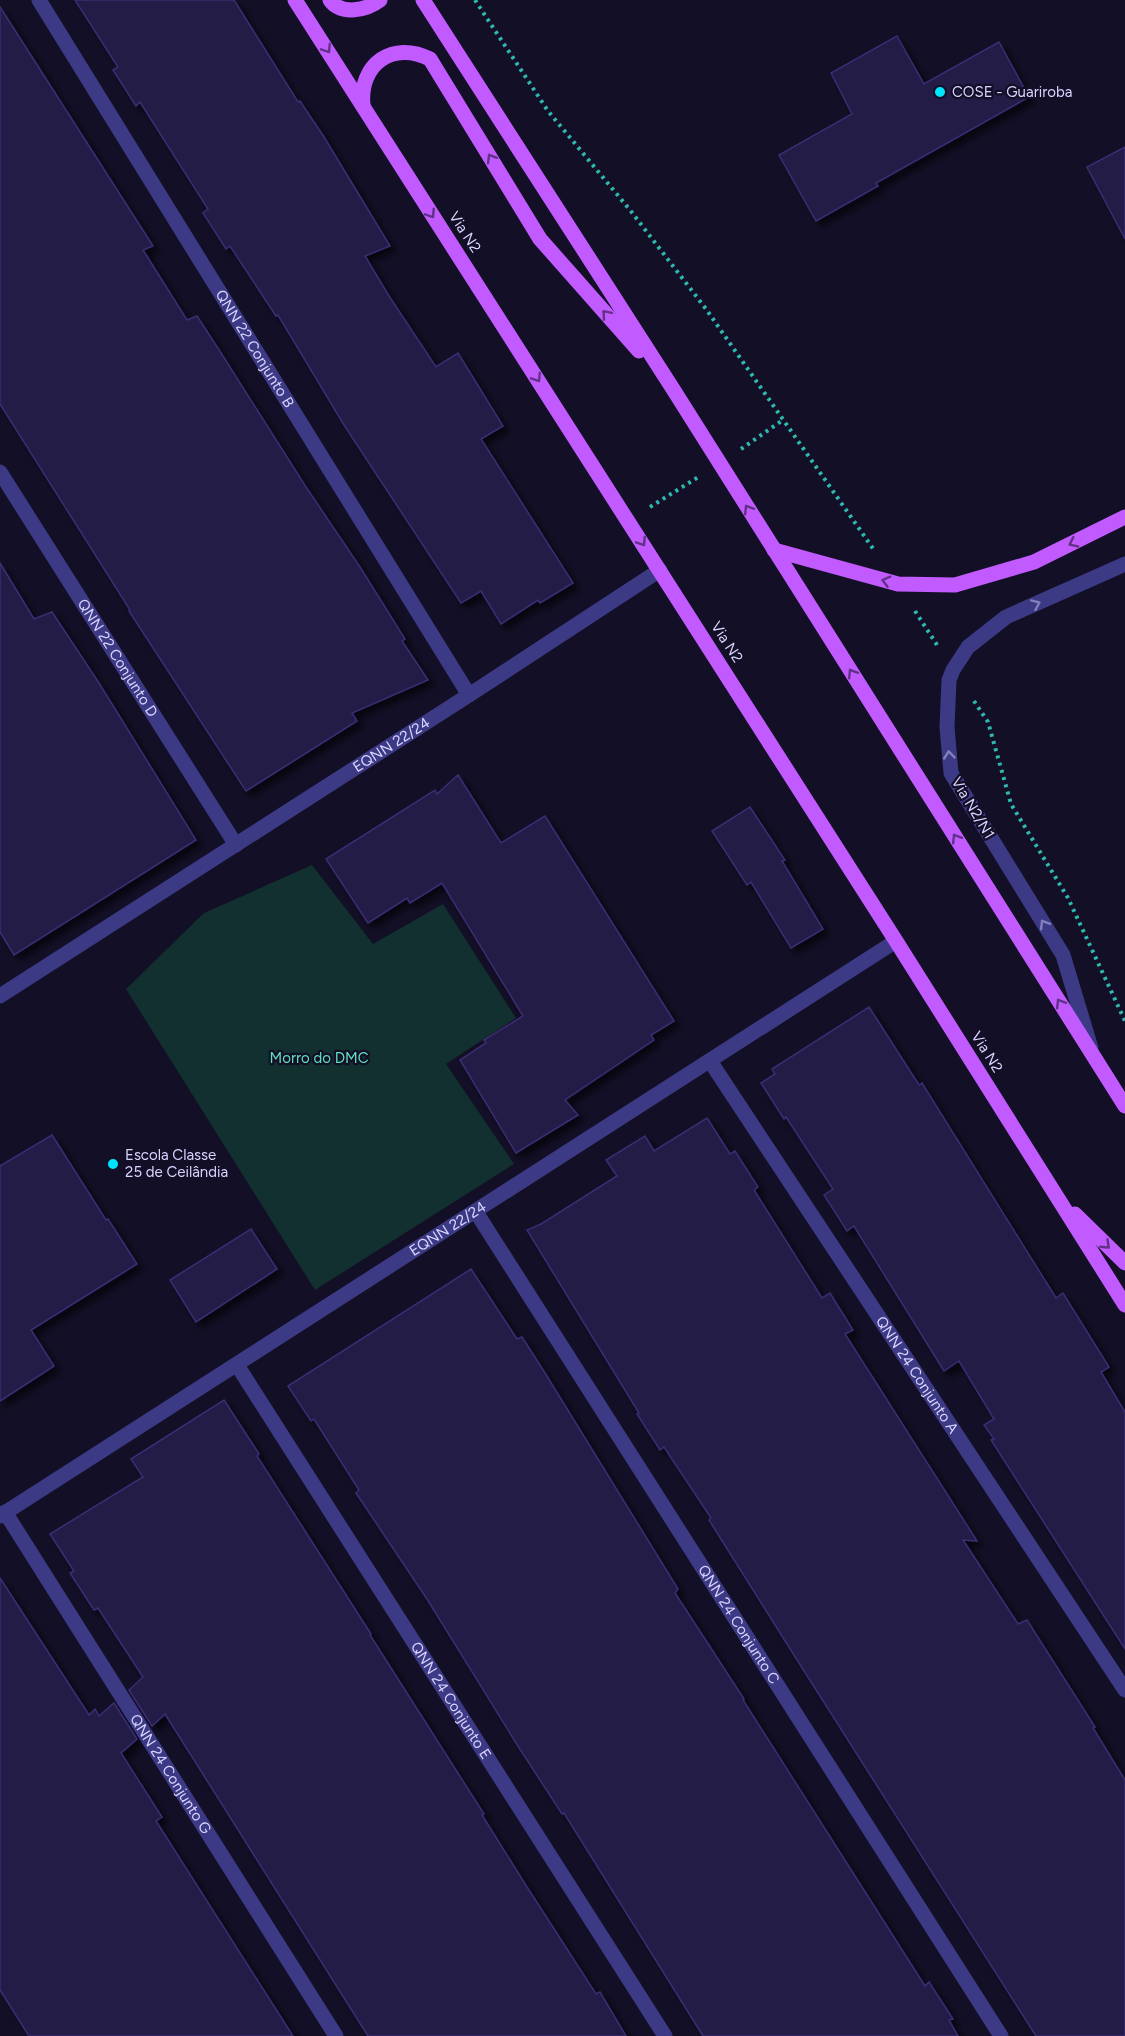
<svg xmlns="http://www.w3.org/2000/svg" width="1125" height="2036" font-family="Figtree,sans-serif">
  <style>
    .green { fill: #12302f }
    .building { fill: #241b47; stroke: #3b2d73; stroke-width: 1.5; filter: url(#shadow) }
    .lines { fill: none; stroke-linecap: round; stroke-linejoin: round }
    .path { stroke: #2fb8b0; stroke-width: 4; stroke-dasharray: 3 4.5; stroke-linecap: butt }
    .minor { stroke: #3d3a85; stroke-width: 15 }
    .major { stroke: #c25bff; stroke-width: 15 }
    .oneway { stroke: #623188 }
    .oneway2 { stroke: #837fbc }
    .poi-dot { fill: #00e5ff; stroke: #130f26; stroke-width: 2 }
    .labels { text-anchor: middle; stroke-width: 4.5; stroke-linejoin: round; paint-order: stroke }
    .poi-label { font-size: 15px; fill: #d9d4ff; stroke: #130f26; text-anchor: start }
    .street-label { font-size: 15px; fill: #d9d4ff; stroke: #130f26 }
    .park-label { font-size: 15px; fill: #5fe0c0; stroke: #130f26 }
  </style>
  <defs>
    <filter id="shadow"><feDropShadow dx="5.5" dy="5.5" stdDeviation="3" flood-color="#0009"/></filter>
  </defs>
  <rect width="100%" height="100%" fill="#130f26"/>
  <path class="green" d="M312,865L373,944L443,904L516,1018L446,1064L514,1164L315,1290L126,989L204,913Z"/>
  <g class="building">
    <path d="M75,0H234L298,102L300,101L324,137L390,246L365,256L389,296L436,367L458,353L503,426L481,439L573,583L540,603L538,600L501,624L481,591L461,603L344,425L278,315L276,316L230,246L226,249L203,213L208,209L140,102L136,106L113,70L118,67Z"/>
    <path d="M0,7L153,246L143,250L187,320L197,316L221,353L306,487L360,567L405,639L402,641L428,680L352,713L357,721L246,791L129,611L130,610L0,404Z"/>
    <path d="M897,36L924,84L999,42L1029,97L876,183L878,186L816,221L779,155L852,114L831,73Z"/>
    <path d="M1125,147V239L1087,167Z"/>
    <path d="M0,563L34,619L52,612L99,683L196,840L14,955L0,932Z"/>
    <path d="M458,775L501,843L545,816L674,1021L651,1035L654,1040L565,1100L578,1115L516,1153L460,1060L486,1043L484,1040L523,1016L442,883L410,903L407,898L368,923L326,859L435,790L437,794Z"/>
    <path d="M750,807L785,860L782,861L823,929L791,948L751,882L747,885L712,831Z"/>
    <path d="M869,1007L919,1085L922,1083L1056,1298L1063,1293L1109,1367L1101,1372L1125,1412V1649L991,1440L994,1439L984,1425L994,1419L959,1361L944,1371L854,1226L847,1231L824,1195L833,1189L786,1117L784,1119L761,1083L775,1074L772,1069Z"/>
    <path d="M707,1118L730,1154L735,1151L758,1187L754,1190L822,1298L830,1293L853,1330L845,1334L977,1541L963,1540L1018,1624L1027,1620L1095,1727L1093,1728L1125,1780V2036H1036L799,1663L709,1520L711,1518L664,1447L660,1450L637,1414L639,1413L527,1230L541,1224L617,1176L606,1160L645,1136L654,1151Z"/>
    <path d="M52,1135L106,1220L108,1219L137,1264L31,1330L54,1366L0,1401V1166Z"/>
    <path d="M251,1229L277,1269L196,1322L170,1280Z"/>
    <path d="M471,1269L517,1339L522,1337L545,1373L678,1589L675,1593L744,1699L743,1700L925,1986L929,1982L953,2019L949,2020L958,2036H703L564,1813L562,1814L516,1743L427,1599L356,1493L359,1490L314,1419L311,1421L288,1386Z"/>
    <path d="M224,1400L259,1454L257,1456L371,1634L370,1635L484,1814L482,1815L527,1887L596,1994L600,1992L626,2036H368L165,1714L152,1726L129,1690L143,1677L98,1608L94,1610L70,1573L74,1571L50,1534L143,1477L131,1459Z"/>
    <path d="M0,1578L89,1715L95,1709L99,1716L114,1703L137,1739L121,1753L162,1817L156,1821L293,2036H29L0,1990Z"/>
  </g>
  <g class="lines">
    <g class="path">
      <path d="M475,0L548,111L630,210L706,309L874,550"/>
      <path d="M741,449L783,420"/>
      <path d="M650,507L700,476"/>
      <path d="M915,611L939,648"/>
      <path d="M974,701L988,722L1011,804L1068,898L1125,1021"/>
    </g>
    <g class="minor">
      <path id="s1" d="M39,0L469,695"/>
      <path id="s2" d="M0,472L236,845"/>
      <path id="s3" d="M0,996L469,695L660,570"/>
      <path d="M1091,1048L1063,955L951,773L947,727L949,680L953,670L968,647L1006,617L1125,564"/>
      <path id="s4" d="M710,1061L1125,1690"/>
      <path id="s5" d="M476,1212L1001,2036"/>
      <path id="s6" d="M237,1365L665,2036"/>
      <path id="s7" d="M5,1512L336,2036"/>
      <path id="s8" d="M0,1516L896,941"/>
    </g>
    <g class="major">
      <path d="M295,0L896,941L1125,1305"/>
      <path d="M330,0C341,16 367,10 380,0"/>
      <path d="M423,0L673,389L1125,1106"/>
      <path d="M363,105C359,64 393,40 430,59L540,239L639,351"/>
      <path d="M774,550L898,584L955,585L1034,562L1125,517"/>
      <path d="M1075,1214L1125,1263"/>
    </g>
  </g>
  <defs><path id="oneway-chevron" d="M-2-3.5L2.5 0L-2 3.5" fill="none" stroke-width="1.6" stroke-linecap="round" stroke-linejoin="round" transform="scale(1.5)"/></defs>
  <g class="oneway">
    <use href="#oneway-chevron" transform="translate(327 49) rotate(57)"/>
    <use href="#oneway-chevron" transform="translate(491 158) rotate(-121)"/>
    <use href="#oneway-chevron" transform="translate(431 214) rotate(57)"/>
    <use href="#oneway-chevron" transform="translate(606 314) rotate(-131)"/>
    <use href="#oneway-chevron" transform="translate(537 378) rotate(57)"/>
    <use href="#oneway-chevron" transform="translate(748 509) rotate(-122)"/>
    <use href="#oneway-chevron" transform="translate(642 542) rotate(57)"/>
    <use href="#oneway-chevron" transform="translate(1073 543) rotate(154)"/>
    <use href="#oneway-chevron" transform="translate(886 581) rotate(-165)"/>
    <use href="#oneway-chevron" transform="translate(852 673) rotate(-122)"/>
    <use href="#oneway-chevron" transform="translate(956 838) rotate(-122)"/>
    <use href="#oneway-chevron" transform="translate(1060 1003) rotate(-122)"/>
    <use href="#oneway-chevron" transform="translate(1106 1245) rotate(44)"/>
  </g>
  <g class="oneway2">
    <use href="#oneway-chevron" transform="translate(1036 604) rotate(-24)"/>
    <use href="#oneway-chevron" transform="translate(949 755) rotate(-96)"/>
    <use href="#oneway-chevron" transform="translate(1044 924) rotate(-121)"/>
  </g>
  <g class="poi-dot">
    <circle cx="940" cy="92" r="6"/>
    <circle cx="113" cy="1164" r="6"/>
  </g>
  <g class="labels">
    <g class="poi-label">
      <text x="952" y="97">COSE - Guariroba</text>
      <text x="125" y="1160">Escola Classe<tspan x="125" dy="17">25 de Ceilândia</tspan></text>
    </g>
    <g class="street-label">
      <text transform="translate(465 232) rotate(57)" y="5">Via N2</text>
      <text dy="5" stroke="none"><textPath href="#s1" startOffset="410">QNN 22 Conjunto B</textPath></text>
      <text transform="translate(727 642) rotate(57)" y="5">Via N2</text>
      <text dy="5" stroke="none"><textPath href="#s2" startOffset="220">QNN 22 Conjunto D</textPath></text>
      <text dy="5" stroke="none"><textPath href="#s3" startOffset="465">EQNN 22/24</textPath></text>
      <text transform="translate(973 808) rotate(59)" y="5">Via N2/N1</text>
      <text transform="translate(987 1052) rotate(58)" y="5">Via N2</text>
      <text dy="5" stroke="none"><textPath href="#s8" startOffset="532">EQNN 22/24</textPath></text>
      <text dy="5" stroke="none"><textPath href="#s4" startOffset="376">QNN 24 Conjunto A</textPath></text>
      <text dy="5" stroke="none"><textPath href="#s5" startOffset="489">QNN 24 Conjunto C</textPath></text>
      <text dy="5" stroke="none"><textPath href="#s6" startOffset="398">QNN 24 Conjunto E</textPath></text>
      <text dy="5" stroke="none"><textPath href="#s7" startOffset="310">QNN 24 Conjunto G</textPath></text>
    </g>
    <g class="park-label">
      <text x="319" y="1063">Morro do DMC</text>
    </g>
  </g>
</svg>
